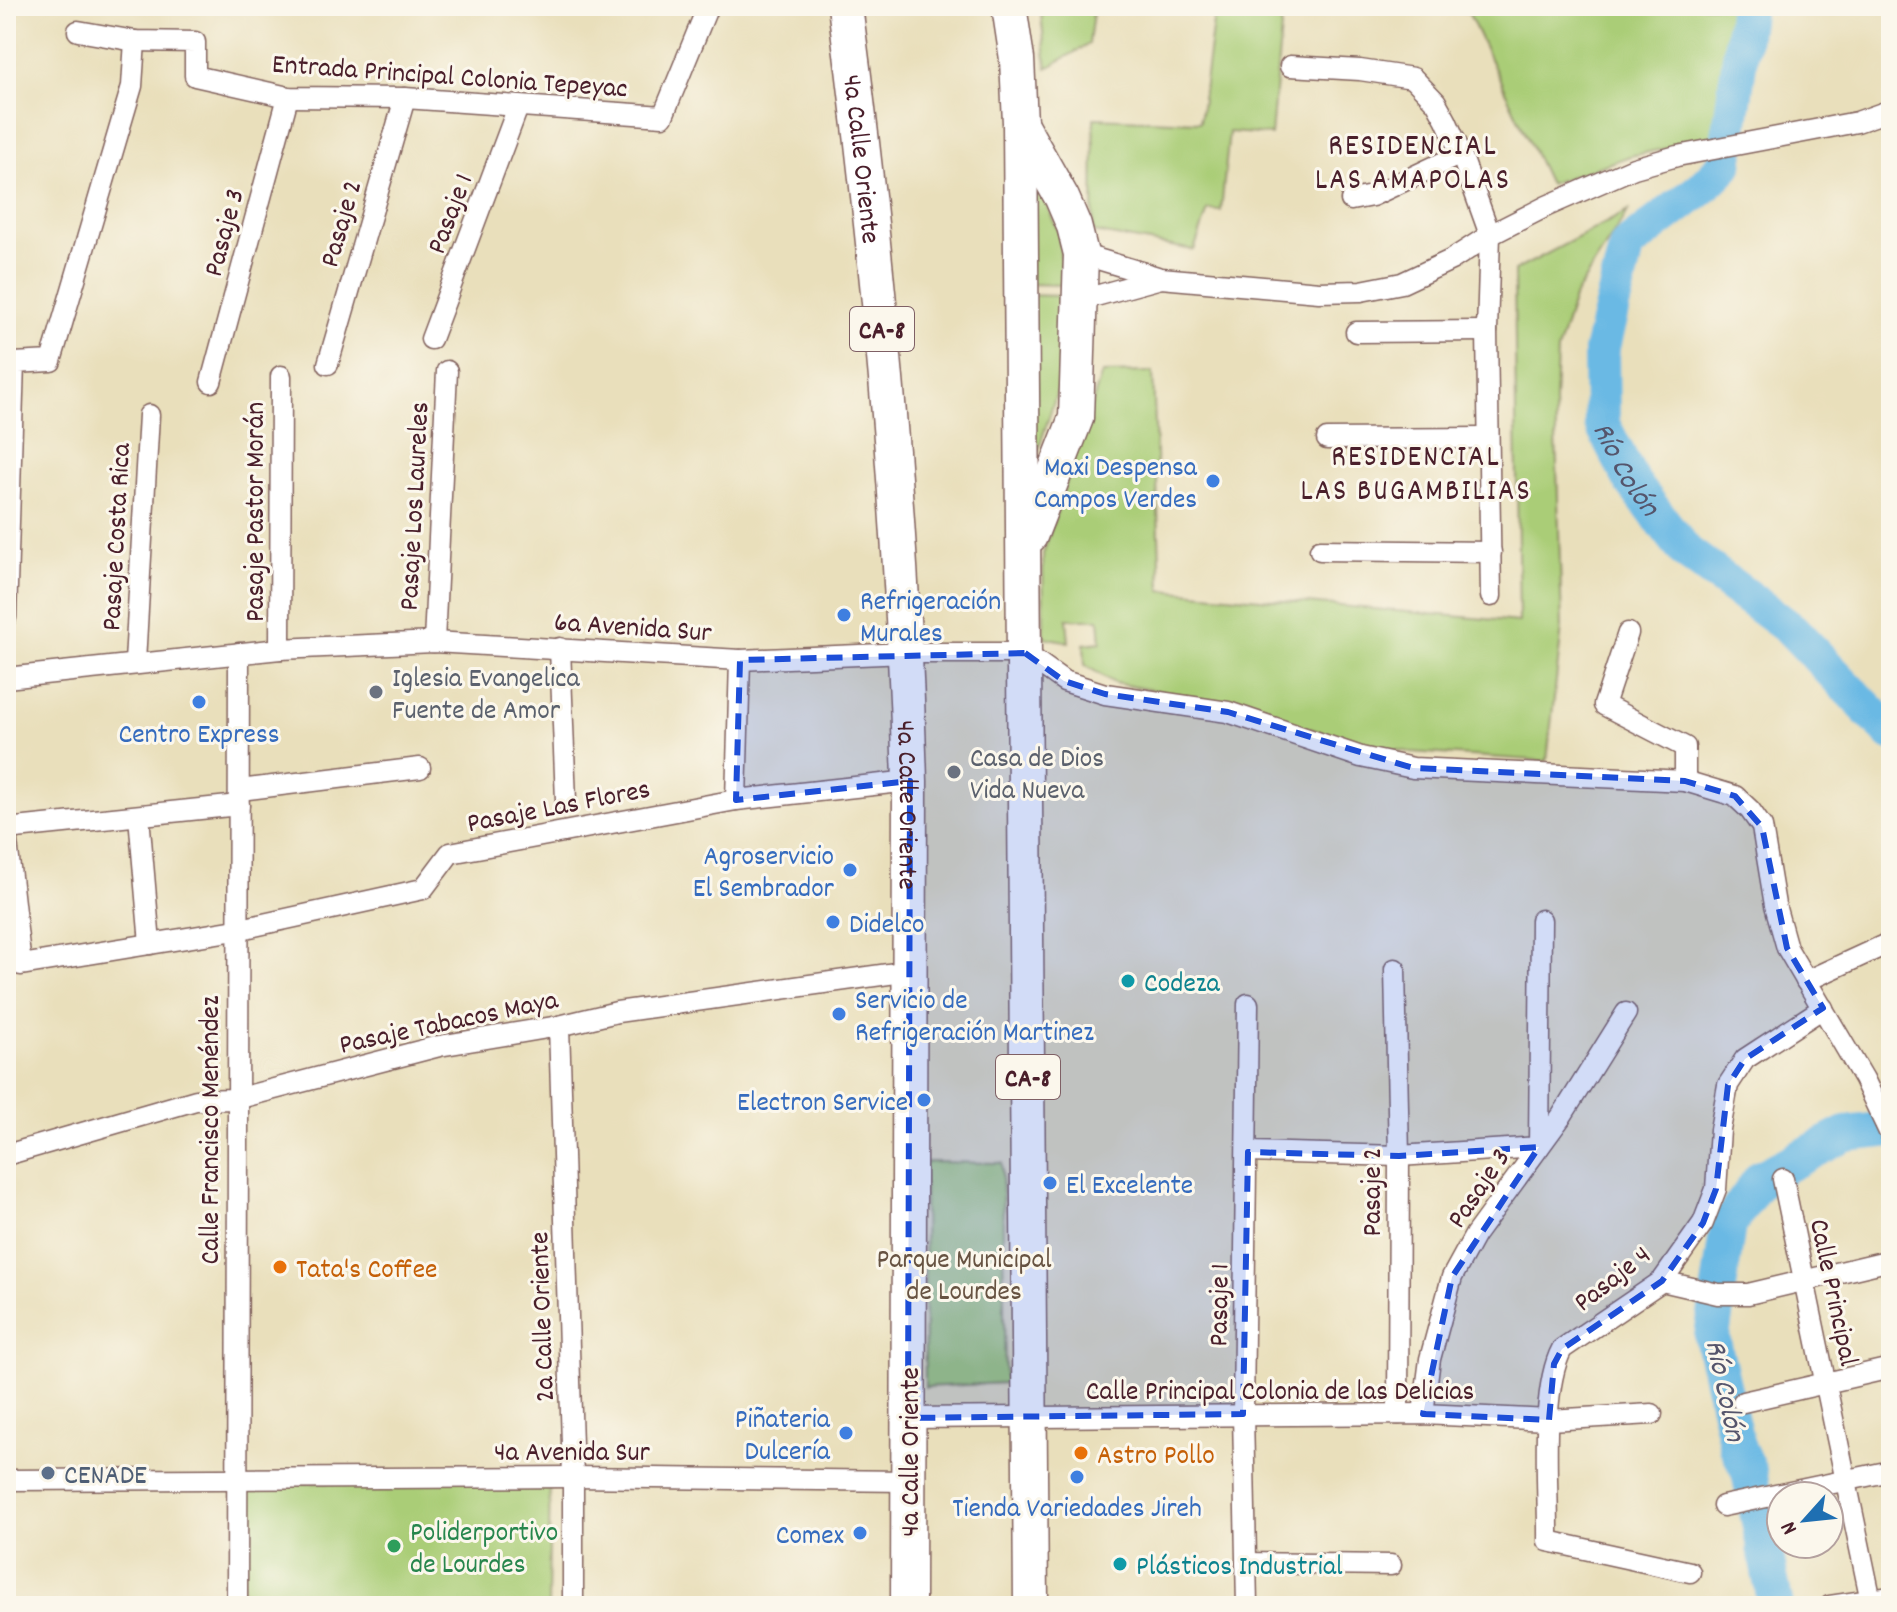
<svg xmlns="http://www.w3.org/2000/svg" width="1897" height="1612" font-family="Dekko,sans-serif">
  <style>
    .green { fill: #aacd77; stroke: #7a7651; stroke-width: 2 }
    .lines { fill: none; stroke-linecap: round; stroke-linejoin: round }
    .river { stroke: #6ab9e4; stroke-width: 36 }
    .minor-casing { stroke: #82625d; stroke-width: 23 }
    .trunk-casing { stroke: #82625d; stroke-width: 37 }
    .minor { stroke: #fff; stroke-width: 20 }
    .trunk { stroke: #fff; stroke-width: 34 }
    .marked { fill: #1d4ed8; fill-opacity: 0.2; stroke: #1d4ed8; stroke-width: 6; stroke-dasharray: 16 10; stroke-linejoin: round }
    .shop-dot { fill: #3f7fe0; stroke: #fbf7ec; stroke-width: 3 }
    .worship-dot { fill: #6b7280; stroke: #fbf7ec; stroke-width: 3 }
    .culture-dot { fill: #0f9aa8; stroke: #fbf7ec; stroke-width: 3 }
    .food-dot { fill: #e8710a; stroke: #fbf7ec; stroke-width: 3 }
    .service-dot { fill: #5c6f8a; stroke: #fbf7ec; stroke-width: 3 }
    .leisure-dot { fill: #2e9e5b; stroke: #fbf7ec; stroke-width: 3 }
    .labels { text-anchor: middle; stroke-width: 6; stroke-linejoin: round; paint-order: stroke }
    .shield { fill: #fbf7ec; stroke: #7f6065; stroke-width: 2 }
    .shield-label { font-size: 26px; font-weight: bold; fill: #4a1f2b }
    .street-label { font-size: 28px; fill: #4a1f2b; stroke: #fbf7ec }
    .shop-label { font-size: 28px; fill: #366cbe; stroke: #fbf7ec; text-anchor: end }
    .worship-label { font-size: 28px; fill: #5b616d; stroke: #fbf7ec; text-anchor: start }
    .culture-label { font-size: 28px; fill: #0d838f; stroke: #fbf7ec; text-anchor: start }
    .park-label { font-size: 28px; fill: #675342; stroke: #fbf7ec }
    .food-label { font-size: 28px; fill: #c56008; stroke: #fbf7ec; text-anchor: start }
    .service-label { font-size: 28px; fill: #4e5e75; stroke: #fbf7ec; text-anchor: start }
    .leisure-label { font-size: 28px; fill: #27864d; stroke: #fbf7ec; text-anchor: start }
    .neighbourhood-label { font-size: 30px; letter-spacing: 2px; fill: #4a1f2b; stroke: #fbf7ec }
    .water-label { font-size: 30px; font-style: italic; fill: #55556c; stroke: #fbf7ec }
  </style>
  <rect width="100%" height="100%" fill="#fbf7ec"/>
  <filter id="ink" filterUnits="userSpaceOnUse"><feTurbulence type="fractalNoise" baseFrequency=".0125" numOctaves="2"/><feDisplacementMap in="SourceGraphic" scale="16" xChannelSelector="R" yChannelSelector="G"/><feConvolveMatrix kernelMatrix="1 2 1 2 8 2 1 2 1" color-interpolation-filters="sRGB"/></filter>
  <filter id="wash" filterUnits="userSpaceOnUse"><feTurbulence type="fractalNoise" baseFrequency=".006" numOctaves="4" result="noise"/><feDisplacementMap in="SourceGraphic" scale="32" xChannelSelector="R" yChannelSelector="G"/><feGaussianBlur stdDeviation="1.8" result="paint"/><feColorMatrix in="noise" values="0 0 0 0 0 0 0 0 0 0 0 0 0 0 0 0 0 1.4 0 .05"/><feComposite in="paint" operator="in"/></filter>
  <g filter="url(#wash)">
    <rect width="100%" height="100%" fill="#e9dfbb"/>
    <g class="green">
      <path d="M1040,6H1077L1093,12L1089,44L1047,68Z"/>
      <path d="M1215,6H1283L1271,135L1229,132L1221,211L1208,210L1194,250L1093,232L1094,118L1200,122Z"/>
      <path d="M1370,6H1736L1715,138L1630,156L1549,184L1468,12Z"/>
      <path d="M1036,181L1059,233L1062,285L1025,284Z"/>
      <path d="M1628,211L1575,295L1557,351L1555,401L1562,627L1547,761L1410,752L1363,745L1233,705L1114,683L1085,665L1084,644L1101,642L1099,619H1067L1069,642L1044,637L1043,554L1102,373L1153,372L1161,590L1519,622L1514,271Z"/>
      <path d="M1025,295L1063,296L1065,367L1036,457Z"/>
      <path d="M924,1162L1002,1163L1005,1383L925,1387Z"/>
      <path d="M550,1474L548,1606H244L237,1486Z"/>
    </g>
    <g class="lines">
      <g class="river">
        <path id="s1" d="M1747,6L1725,165L1701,189L1627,246L1601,351L1602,424L1632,482L1686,552L1792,630L1891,733"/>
        <path d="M1776,1606L1749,1472L1737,1446L1712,1337L1728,1225L1761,1178L1846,1134L1891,1129"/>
      </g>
    </g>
  </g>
  <g filter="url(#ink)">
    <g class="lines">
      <defs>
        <g id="minor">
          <path d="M78,31L135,41L195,42V76L288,97L405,98L663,116L708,6"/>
          <path d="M1290,66L1360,70L1413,78L1436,102L1446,120L1461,154L1490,235L1487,331L1491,596"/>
          <path d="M1351,200L1372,196L1461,154"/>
          <path d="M1081,254L1161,278L1319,292L1361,291L1402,283L1451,260L1490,235L1547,206L1634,168L1677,156L1857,122L1891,110"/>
          <path d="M1081,300L1161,278"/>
          <path d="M1356,332L1487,331"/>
          <path d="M431,339L518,107"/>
          <path d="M328,364L405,98"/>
          <path d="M211,382L288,97"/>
          <path d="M1327,439L1488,438"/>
          <path d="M1320,550L1491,552"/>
          <path d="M6,617L14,363L51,361L132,86L135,41"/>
          <path d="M1628,633L1604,705L1685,747V781"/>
          <path d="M434,642L447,371"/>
          <path d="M560,648L566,801"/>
          <path d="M280,649L281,376"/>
          <path d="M135,662L149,415"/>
          <path d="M6,678L280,649L434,642L740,660L906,653H1025L1064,681L1105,694L1228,712L1361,757L1413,768L1685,781L1735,796L1750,810L1762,827L1775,905L1787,948L1864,1079L1891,1136"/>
          <path d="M240,790L420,768"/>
          <path d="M736,800L740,660"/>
          <path d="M139,816L150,944"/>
          <path d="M6,829L239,805"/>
          <path d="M6,833L21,965L236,930L423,889L450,853L736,800L910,781"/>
          <path d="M1395,969L1399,1156L1398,1414"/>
          <path d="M1806,981L1891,942"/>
          <path d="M559,1026L573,1477V1606"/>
          <path d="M1248,1152L1399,1156L1539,1147L1541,920"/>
          <path d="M6,1155L196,1100L236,1099L439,1046L559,1026L617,1012L910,971"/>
          <path d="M1783,1179L1872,1606"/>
          <path d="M1662,1281L1718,1294H1748L1891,1260"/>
          <path d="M1743,1402L1891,1368"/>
          <path d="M1423,1414L1430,1359L1452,1277L1475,1235L1561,1117L1626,1013"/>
          <path d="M908,1418L1423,1414L1549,1420L1652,1414"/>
          <path d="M6,1480L573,1477L907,1481"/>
          <path d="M1723,1506L1891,1471"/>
          <path d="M1246,1563L1391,1565"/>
          <path d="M1690,1572L1548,1541C1549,1491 1539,1392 1562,1349L1662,1281L1703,1223L1716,1189L1720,1130L1728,1085L1745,1059L1823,1008"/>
          <path d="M237,1606L239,653"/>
          <path d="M1247,1606L1243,1414L1248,1004"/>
          <path d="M1830,1606L1891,1597"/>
        </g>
        <g id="trunk">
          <path id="s2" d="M845,6C879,263 902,521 910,781L908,1606"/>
          <path d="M1009,6L1017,59L1020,123L1031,1606"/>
          <path d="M1022,127L1062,198L1074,226L1081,254L1076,418L1030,536"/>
        </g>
      </defs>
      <use href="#minor" class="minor-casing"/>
      <use href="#trunk" class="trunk-casing"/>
      <use href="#minor" class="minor"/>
      <use href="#trunk" class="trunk"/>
    </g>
  </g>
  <path class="marked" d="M1025,653L1064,681L1105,694L1228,712L1413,768L1685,781L1735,796L1762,827L1787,948L1823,1008L1745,1059L1728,1085L1716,1189L1703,1223L1662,1281L1562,1349L1554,1364L1549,1420L1423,1414L1452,1277L1539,1147L1399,1156L1248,1152L1243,1414L908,1418L910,781L736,800L740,660Z"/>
  <g class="shop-dot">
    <circle cx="1213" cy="481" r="8"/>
    <circle cx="844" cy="615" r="8"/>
    <circle cx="199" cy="702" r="8"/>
    <circle cx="850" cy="870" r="8"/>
    <circle cx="833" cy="922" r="8"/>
    <circle cx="839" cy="1014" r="8"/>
    <circle cx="924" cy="1100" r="8"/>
    <circle cx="1050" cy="1183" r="8"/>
    <circle cx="846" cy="1433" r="8"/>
    <circle cx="1077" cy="1477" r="8"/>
    <circle cx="860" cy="1533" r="8"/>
  </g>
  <g class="worship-dot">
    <circle cx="376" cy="692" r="8"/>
    <circle cx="954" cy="772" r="8"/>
  </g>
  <g class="culture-dot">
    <circle cx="1128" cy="981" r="8"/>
    <circle cx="1120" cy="1564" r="8"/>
  </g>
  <g class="food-dot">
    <circle cx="280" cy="1267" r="8"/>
    <circle cx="1081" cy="1453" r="8"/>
  </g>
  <circle class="service-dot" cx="48" cy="1473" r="8"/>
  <circle class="leisure-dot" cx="394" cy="1546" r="8"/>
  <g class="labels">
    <g class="shield">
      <rect x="850" y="307" width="64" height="44" rx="6"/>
      <rect x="996" y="1055" width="64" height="44" rx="6"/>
    </g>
    <g class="shield-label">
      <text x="882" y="338">CA-8</text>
      <text x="1028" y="1086">CA-8</text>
    </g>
    <g class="street-label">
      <text transform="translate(450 74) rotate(4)" y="10">Entrada Principal Colonia Tepeyac</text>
      <text dy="10" stroke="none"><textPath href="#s2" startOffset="154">4a Calle Oriente</textPath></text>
      <text transform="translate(448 213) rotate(-69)" y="10">Pasaje 1</text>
      <text transform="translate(339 223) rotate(-74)" y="10">Pasaje 2</text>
      <text transform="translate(222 232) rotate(-75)" y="10">Pasaje 3</text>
      <text transform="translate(412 506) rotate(-87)" y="10">Pasaje Los Laureles</text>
      <text transform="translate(253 512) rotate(-90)" y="10">Pasaje Pastor Morán</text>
      <text transform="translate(114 537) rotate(-87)" y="10">Pasaje Costa Rica</text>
      <text transform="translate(633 625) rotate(4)" y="10">6a Avenida Sur</text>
      <text transform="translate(558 804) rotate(-11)" y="10">Pasaje Las Flores</text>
      <text dy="10" stroke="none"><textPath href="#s2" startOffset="802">4a Calle Oriente</textPath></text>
      <text transform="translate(448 1020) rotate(-12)" y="10">Pasaje Tabacos Maya</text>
      <text transform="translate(208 1130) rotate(-90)" y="10">Calle Francisco Menéndez</text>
      <text transform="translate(1477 1187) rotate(-56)" y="10">Pasaje 3</text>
      <text transform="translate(1370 1192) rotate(-90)" y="10">Pasaje 2</text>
      <text transform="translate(1611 1277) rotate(-38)" y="10">Pasaje 4</text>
      <text transform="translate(1836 1292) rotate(78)" y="10">Calle Principal</text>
      <text transform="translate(1217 1305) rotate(-89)" y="10">Pasaje 1</text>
      <text transform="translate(540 1317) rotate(-92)" y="10">2a Calle Oriente</text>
      <text x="1280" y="1399">Calle Principal Colonia de las Delicias</text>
      <text x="572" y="1460">4a Avenida Sur</text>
      <text transform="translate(908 1452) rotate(-90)" y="10">4a Calle Oriente</text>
    </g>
    <g class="shop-label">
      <text x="1197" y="475">Maxi Despensa<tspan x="1197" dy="32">Campos Verdes</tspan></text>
      <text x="860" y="609" text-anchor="start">Refrigeración<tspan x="860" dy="32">Murales</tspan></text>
      <text x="199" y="742" text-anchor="middle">Centro Express</text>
      <text x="834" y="864">Agroservicio<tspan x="834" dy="32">El Sembrador</tspan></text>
      <text x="849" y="932" text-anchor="start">Didelco</text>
      <text x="855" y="1008" text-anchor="start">Servicio de<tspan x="855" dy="32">Refrigeración Martinez</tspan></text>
      <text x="908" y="1110">Electron Service</text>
      <text x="1066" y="1193" text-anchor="start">El Excelente</text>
      <text x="830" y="1427">Piñateria<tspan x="830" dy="32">Dulcería</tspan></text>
      <text x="1077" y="1516" text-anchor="middle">Tienda Variedades Jireh</text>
      <text x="844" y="1543">Comex</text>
    </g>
    <g class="worship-label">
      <text x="392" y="686">Iglesia Evangelica<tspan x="392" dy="32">Fuente de Amor</tspan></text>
      <text x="970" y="766">Casa de Dios<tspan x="970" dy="32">Vida Nueva</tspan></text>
    </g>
    <g class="culture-label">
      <text x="1144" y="991">Codeza</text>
      <text x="1136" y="1574">Plásticos Industrial</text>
    </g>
    <g class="park-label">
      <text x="964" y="1267">Parque Municipal<tspan x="964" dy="32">de Lourdes</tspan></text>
    </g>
    <g class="food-label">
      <text x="296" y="1277">Tata's Coffee</text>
      <text x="1097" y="1463">Astro Pollo</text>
    </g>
    <g class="service-label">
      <text x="64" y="1483">CENADE</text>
    </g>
    <g class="leisure-label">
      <text x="410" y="1540">Poliderportivo<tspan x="410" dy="32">de Lourdes</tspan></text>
    </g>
    <g class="neighbourhood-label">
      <text x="1413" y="154">RESIDENCIAL<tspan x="1413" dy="34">LAS AMAPOLAS</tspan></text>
      <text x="1416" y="465">RESIDENCIAL<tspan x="1416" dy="34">LAS BUGAMBILIAS</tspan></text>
    </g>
    <g class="water-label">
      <text dy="10" stroke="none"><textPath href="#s1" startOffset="520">Río Colón</textPath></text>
      <text transform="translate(1727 1390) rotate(78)" y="10">Río Colón</text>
    </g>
  </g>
  <rect width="1897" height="1612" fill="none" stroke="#fbf7ec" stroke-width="32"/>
  <g transform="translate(1805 1520) rotate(243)"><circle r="38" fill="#fbf7ec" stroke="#b4a19f" stroke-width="2"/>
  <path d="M0-6L14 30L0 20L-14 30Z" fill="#1f6fb2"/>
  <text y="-12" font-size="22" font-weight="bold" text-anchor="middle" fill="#4a1f2b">N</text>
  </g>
</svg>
